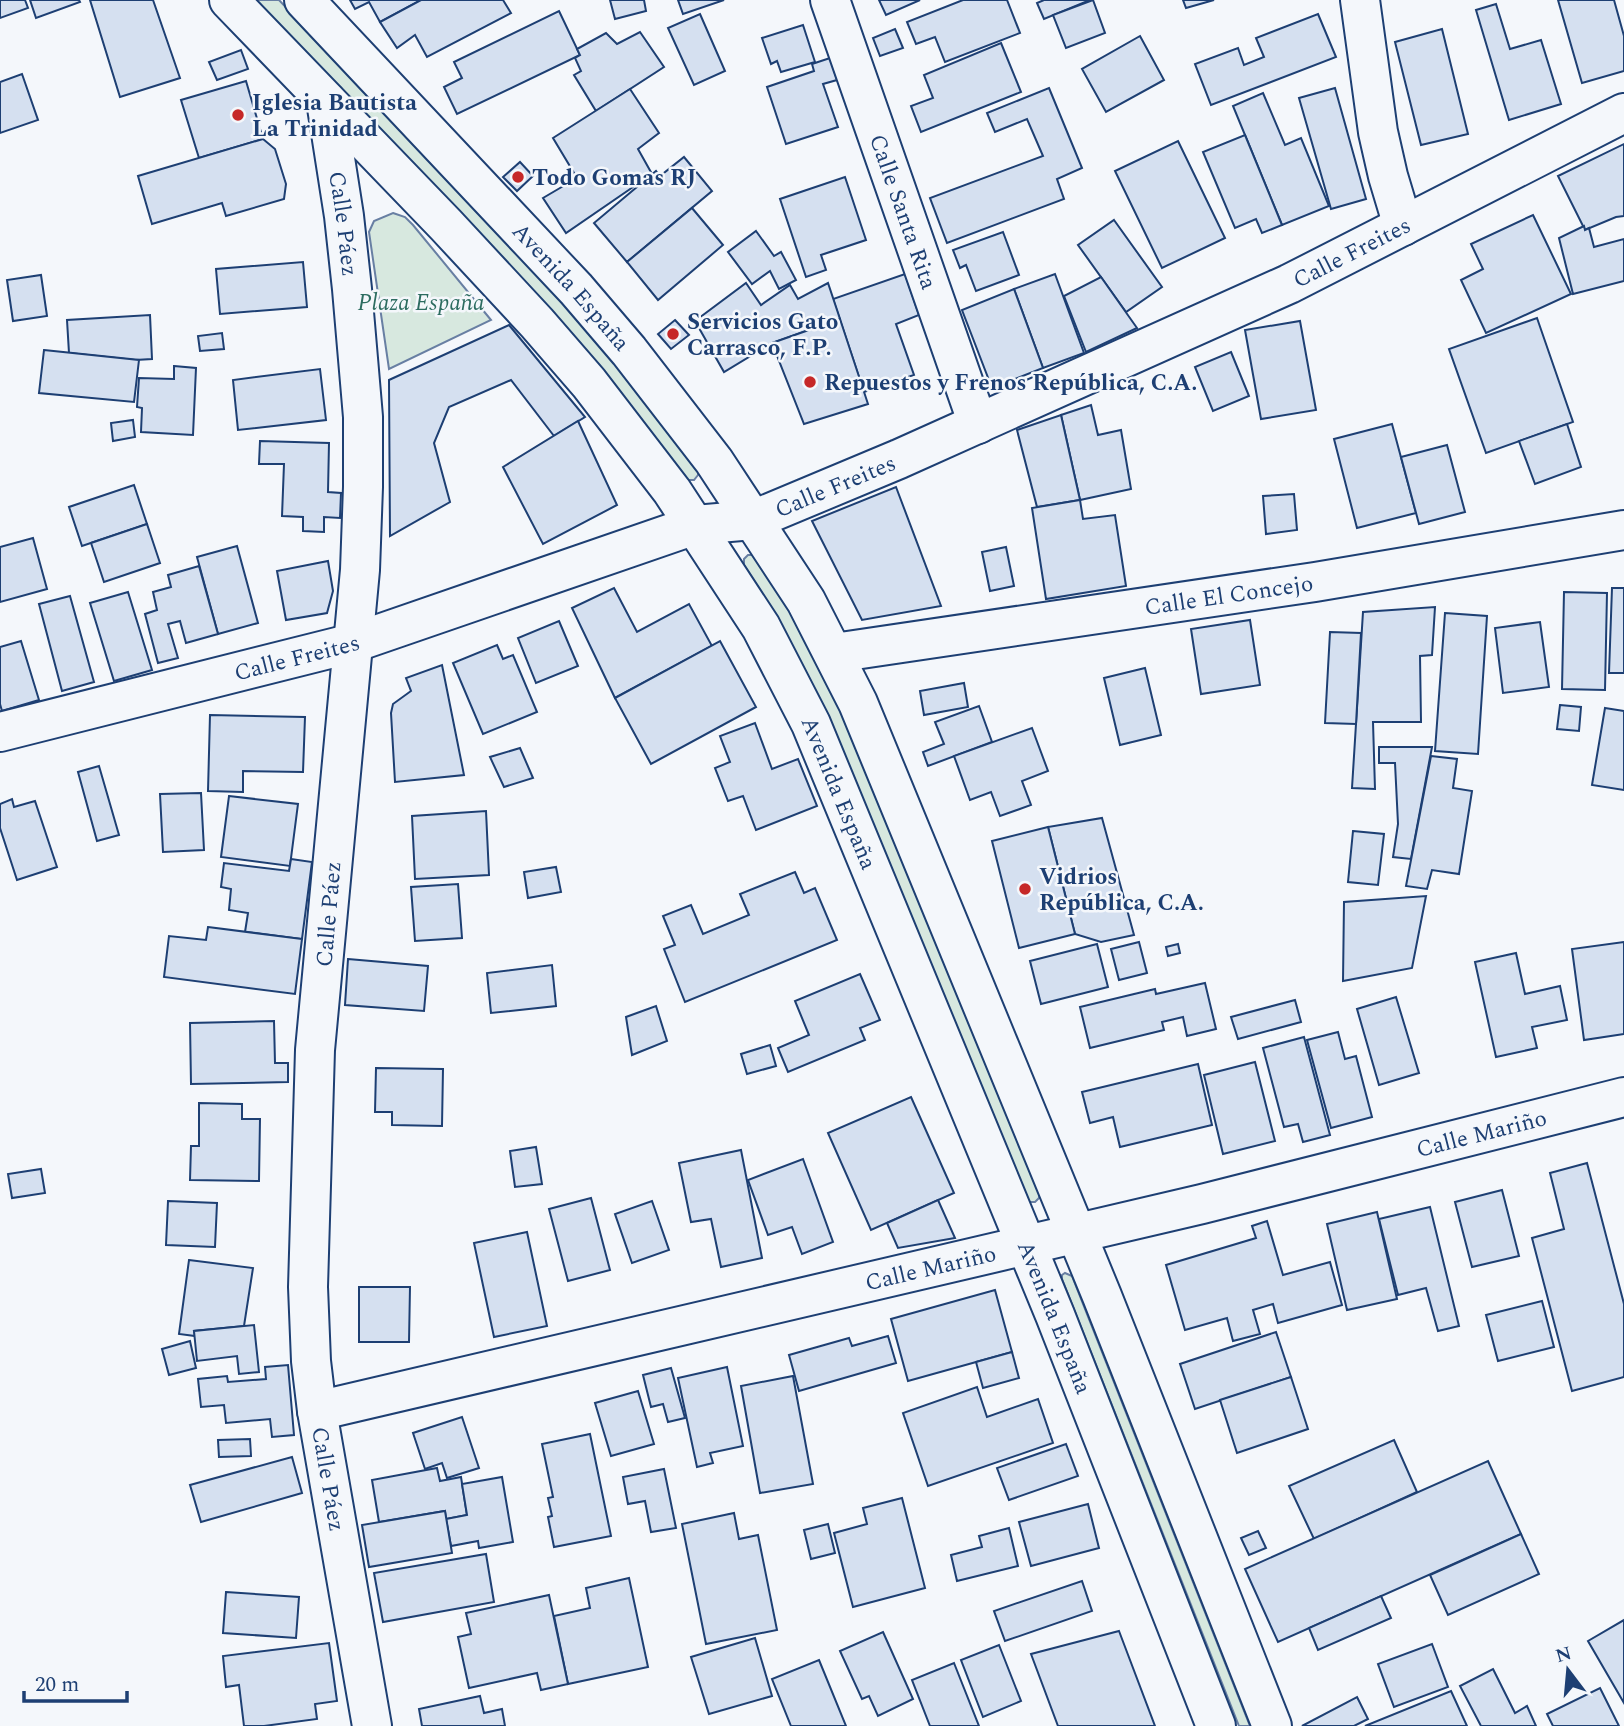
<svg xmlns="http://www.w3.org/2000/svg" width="1624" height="1726" font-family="Spectral,serif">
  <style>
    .green { fill: #d7e8df; stroke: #687fa3; stroke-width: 2 }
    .building { fill: #d5e0f0; stroke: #1d3f73; stroke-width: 2 }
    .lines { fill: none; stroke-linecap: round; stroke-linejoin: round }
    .minor-casing { stroke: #1d3f73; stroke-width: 42 }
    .major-casing { stroke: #1d3f73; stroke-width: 42 }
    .minor { stroke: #f4f7fb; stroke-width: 38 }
    .major { stroke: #f4f7fb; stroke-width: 38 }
    .poi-dot { fill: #c62828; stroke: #f4f7fb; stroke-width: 2.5 }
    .labels { text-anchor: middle; stroke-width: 5; stroke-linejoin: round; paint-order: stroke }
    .poi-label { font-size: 23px; font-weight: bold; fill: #1d3f73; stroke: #f4f7fb; text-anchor: start }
    .street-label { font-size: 23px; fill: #1d3f73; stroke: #f4f7fb }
    .park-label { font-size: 23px; font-style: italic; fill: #2c6c60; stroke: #f4f7fb }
  </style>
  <rect width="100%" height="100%" fill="#f4f7fb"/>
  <g class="green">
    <path d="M254,0H279L563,301L615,362L698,470V475L694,480H688L684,476Z"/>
    <path d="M393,213L405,217L413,225L491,320L389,369L369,232L374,221Z"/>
    <path d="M748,555H754L790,610L841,710L1040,1192L1039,1198L1035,1202H1029L777,617L744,565V559Z"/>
    <path d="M1065,1273L1072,1276L1083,1304L1250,1726H1239L1062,1279V1275Z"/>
  </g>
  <g class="building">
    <path d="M0,0H25L28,8L0,18Z"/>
    <path d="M30,0H79L80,2L36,18Z"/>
    <path d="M90,0H153L180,78L120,97Z"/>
    <path d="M350,0H421L380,22L369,2L355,9Z"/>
    <path d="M421,0H503L511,13L427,57L415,35L397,48L380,22Z"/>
    <path d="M610,0H644L646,11L615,19Z"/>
    <path d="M678,0H724L683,14Z"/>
    <path d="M879,0H920L886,15Z"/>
    <path d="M963,0H1007L1020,33L945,62L935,37L916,44L907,22Z"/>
    <path d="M1044,0H1090L1044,19L1037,3Z"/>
    <path d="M1093,0L1105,33L1066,48L1053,15Z"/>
    <path d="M1183,0H1214L1186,8Z"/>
    <path d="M1558,0H1614L1624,36V71L1582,83Z"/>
    <path d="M1496,4L1510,49L1541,40L1561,104L1509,120L1476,10Z"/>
    <path d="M559,11L580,55L457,114L444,87L462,78L454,62Z"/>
    <path d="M700,14L725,71L694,85L668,28Z"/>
    <path d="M1318,14L1336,57L1211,105L1195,64L1238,48L1244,65L1264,57L1256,38Z"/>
    <path d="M803,25L815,62L781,72L777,61L771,64L762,38Z"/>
    <path d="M895,29L903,48L880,56L873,38Z"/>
    <path d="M1442,29L1468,134L1421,145L1395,42Z"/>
    <path d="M640,32L664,67L596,111L574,75L581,71L575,58L580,55L577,49L606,33L617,44Z"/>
    <path d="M1140,36L1164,80L1106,112L1082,69Z"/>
    <path d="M1001,43L1021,92L921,132L911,106L933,98L924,75Z"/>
    <path d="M241,50L248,69L217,80L209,62Z"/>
    <path d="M830,58L837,80L823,84L838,127L786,144L767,87L814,71L812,64Z"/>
    <path d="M22,74L38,120L0,133V82Z"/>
    <path d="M246,81L263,139L199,158L181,100Z"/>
    <path d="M1049,88L1082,168L1057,179L1064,199L947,243L930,198L1043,156L1027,119L995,132L987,113Z"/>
    <path d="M1335,88L1366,199L1331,209L1299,98Z"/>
    <path d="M630,89L659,133L638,149L652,174L566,233L543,198L577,178L553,138Z"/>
    <path d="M1263,93L1285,145L1301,138L1329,206L1282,225L1233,106Z"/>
    <path d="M1245,135L1282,225L1262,233L1256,219L1235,228L1203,152Z"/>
    <path d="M263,139L275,149L286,184L284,199L226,216L222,203L152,224L138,176Z"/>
    <path d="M1178,141L1225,238L1162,268L1115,171Z"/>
    <path d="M1624,144V216L1616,217L1585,230L1558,176Z"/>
    <path d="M684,157L712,191L627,262L594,223L656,171L660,176Z"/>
    <path d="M520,162L533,176L517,191L503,177Z"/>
    <path d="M845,177L866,240L821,255L826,270L806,277L780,199Z"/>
    <path d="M692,208L723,245L658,300L627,262Z"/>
    <path d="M1533,215L1571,294L1486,333L1461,280L1483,269L1471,244Z"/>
    <path d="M1114,220L1162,287L1126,312L1078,245Z"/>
    <path d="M1584,226L1585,230L1589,228L1594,247L1624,239V281L1573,294L1559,238Z"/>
    <path d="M756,231L774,256L781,252L796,280L779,289L770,271L752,284L728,252Z"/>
    <path d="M1003,232L1019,275L976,291L966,265L960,268L953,250Z"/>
    <path d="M303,262L307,307L220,314L216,269Z"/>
    <path d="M905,274L919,315L896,324L914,375L864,392L833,299Z"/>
    <path d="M1055,274L1084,353L1043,368L1014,289Z"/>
    <path d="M41,275L47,316L13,321L7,280Z"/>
    <path d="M1101,277L1137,328L1086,352L1064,296Z"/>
    <path d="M746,283L761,305L790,285L798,299L828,283L840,319L772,343L724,372L695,321Z"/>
    <path d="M1014,289L1043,368L992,388L962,310Z"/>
    <path d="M150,315L152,359L135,360L69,353L67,320Z"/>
    <path d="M1537,318L1573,422L1486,453L1449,349Z"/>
    <path d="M840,319L868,404L804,424L772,343Z"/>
    <path d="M675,320L689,335L671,349L658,334Z"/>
    <path d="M1300,321L1316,410L1261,419L1245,330Z"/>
    <path d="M509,325L585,417L554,436L511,380L449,407L434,443L450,502L390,536L389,380Z"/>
    <path d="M222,333L224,349L200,351L198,336Z"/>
    <path d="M44,350L139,360L134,402L39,393Z"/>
    <path d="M1231,352L1249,396L1213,411L1195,367Z"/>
    <path d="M174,366L196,368L193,435L141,432L142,408L137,407L139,378L174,379Z"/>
    <path d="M320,369L326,420L238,430L233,380Z"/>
    <path d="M1091,405L1098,435L1121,430L1131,489L1080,500L1061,415Z"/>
    <path d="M1061,415L1080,500L1037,507L1017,430Z"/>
    <path d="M133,420L135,437L113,441L111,423Z"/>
    <path d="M578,421L617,505L543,544L503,467Z"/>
    <path d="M1392,424L1416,513L1357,528L1334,439Z"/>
    <path d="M1567,424L1581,467L1535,484L1519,441Z"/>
    <path d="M260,441L329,443L328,492L341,493L340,518L324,517V532L303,531V517L282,516L284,464H259Z"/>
    <path d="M1447,445L1465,512L1419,524L1401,457Z"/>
    <path d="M134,485L147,524L82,546L69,507Z"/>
    <path d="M896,487L941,606L862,620L812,521Z"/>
    <path d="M1294,494L1297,530L1266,534L1263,496Z"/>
    <path d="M1080,500L1083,519L1115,515L1126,586L1046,599L1032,508Z"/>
    <path d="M147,524L160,563L104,582L91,543Z"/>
    <path d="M33,538L47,589L0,602V547Z"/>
    <path d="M237,546L258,623L218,634L197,557Z"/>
    <path d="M1006,547L1014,586L990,591L982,552Z"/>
    <path d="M328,561L333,591L327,613L286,620L277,571Z"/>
    <path d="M199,566L218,634L186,643L180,621L168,624L178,658L158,663L145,614L157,610L153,592L171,587L168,575Z"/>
    <path d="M614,588L637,632L689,604L712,646L615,698L572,608Z"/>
    <path d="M1612,588H1624V673H1609Z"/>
    <path d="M128,592L152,670L114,681L90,603Z"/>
    <path d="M1564,592L1607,593L1605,690L1562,689Z"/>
    <path d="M70,596L94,682L62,691L39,604Z"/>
    <path d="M1435,607L1432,655L1420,656L1421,722H1373L1375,789L1352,788L1363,612Z"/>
    <path d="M1445,613L1487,616L1478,754L1435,751Z"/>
    <path d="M1250,620L1260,685L1201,694L1191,629Z"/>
    <path d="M559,621L578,666L536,683L518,638Z"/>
    <path d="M1540,622L1549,687L1503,693L1495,628Z"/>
    <path d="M1330,632L1361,633L1356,724L1325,723Z"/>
    <path d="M21,641L39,700L2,711L0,704V647Z"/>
    <path d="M720,641L756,707L651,764L615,698Z"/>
    <path d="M497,645L503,659L513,655L537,712L483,734L453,663Z"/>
    <path d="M442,665L464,775L395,782L391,713L393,704L411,691L406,678Z"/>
    <path d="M1145,668L1161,735L1120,745L1104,678Z"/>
    <path d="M964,683L968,707L924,715L920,691Z"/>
    <path d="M1560,705L1581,707L1579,731L1557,729Z"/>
    <path d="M979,706L992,742L928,766L923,752L944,744L935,722Z"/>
    <path d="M1605,708L1624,711V790L1592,785Z"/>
    <path d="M210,715L305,717L303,772L243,771V792L208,791Z"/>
    <path d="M755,723L772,769L798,759L817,806L756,830L743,796L728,801L715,768L730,762L720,736Z"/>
    <path d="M1032,728L1048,771L1022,781L1031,805L1000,816L991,792L970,800L954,756Z"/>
    <path d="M1379,747H1432L1411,859L1393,857L1398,824L1395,763H1379Z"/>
    <path d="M520,748L533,778L504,787L490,757Z"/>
    <path d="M1431,756L1457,759L1453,788L1472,791L1459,874L1432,870L1427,889L1406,886Z"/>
    <path d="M99,766L119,835L97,841L78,772Z"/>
    <path d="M201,793L204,850L163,852L160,794Z"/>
    <path d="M229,796L298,804L290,866L221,857Z"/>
    <path d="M12,799L14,807L35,801L57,867L17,880L0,828V804Z"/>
    <path d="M486,811L489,875L415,879L412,816Z"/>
    <path d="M1102,818L1134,935L1101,942L1075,934L1048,827Z"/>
    <path d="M1048,827L1075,934L1019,948L992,841Z"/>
    <path d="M1353,831L1384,834L1378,885L1348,882Z"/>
    <path d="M291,859L312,862L302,939L245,932L248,913L229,910L231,889L221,887L224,863L289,871Z"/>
    <path d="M556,867L561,892L528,898L524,872Z"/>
    <path d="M795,872L804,893L815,888L837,940L685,1002L664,949L675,945L663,916L691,905L703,934L749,915L740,894Z"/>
    <path d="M458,884L462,938L415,941L411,887Z"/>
    <path d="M1426,896L1412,968L1343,981L1344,902Z"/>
    <path d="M208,927L302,939L295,994L164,977L169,936L206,940Z"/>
    <path d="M1139,942L1147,973L1119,980L1111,949Z"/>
    <path d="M1624,942V1034L1584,1040L1572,949Z"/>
    <path d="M1097,944L1108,987L1041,1004L1030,961Z"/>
    <path d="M1178,944L1180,953L1168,956L1166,947Z"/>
    <path d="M1516,953L1525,994L1560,986L1567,1020L1532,1027L1537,1048L1496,1057L1475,962Z"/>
    <path d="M348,959L428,966L424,1011L345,1005Z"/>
    <path d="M552,965L556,1006L491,1013L487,973Z"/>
    <path d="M860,974L880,1020L860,1028L865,1040L788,1072L778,1048L809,1035L795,1001Z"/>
    <path d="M1205,983L1216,1029L1187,1036L1183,1017L1162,1022L1164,1030L1090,1048L1080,1007L1155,989L1156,994Z"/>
    <path d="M1396,997L1419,1073L1379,1085L1357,1009Z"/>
    <path d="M1295,1000L1301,1022L1238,1039L1231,1017Z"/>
    <path d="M656,1006L667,1041L632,1055L626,1017Z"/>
    <path d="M274,1021L275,1063H288V1082L191,1084L190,1023Z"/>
    <path d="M1338,1032L1345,1059L1356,1056L1372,1117L1331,1128L1307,1040Z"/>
    <path d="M1304,1037L1330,1135L1303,1142L1298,1124L1284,1127L1263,1048Z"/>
    <path d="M770,1045L776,1066L747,1074L741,1054Z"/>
    <path d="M1255,1062L1275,1141L1223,1154L1204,1075Z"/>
    <path d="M1198,1064L1212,1125L1120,1147L1113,1117L1090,1123L1082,1092Z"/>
    <path d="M376,1068L443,1069L442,1126L392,1125V1112H375Z"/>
    <path d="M911,1097L954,1193L871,1230L828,1133Z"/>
    <path d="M199,1103L242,1104V1119H260L259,1181L190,1180L191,1146H199Z"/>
    <path d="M536,1147L542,1184L515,1187L510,1151Z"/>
    <path d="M741,1150L762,1258L721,1267L711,1219L691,1222L679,1163Z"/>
    <path d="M803,1159L833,1242L802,1254L792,1227L768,1235L748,1180Z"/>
    <path d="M1587,1163L1624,1304V1377L1572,1391L1532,1238L1564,1229L1550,1173Z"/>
    <path d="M41,1169L45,1193L12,1198L8,1174Z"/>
    <path d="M1502,1190L1519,1256L1472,1267L1455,1202Z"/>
    <path d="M591,1198L610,1270L568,1281L549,1209Z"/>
    <path d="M938,1200L955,1238L898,1248L887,1223Z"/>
    <path d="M168,1201L217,1203L215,1247L166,1245Z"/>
    <path d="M652,1201L669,1250L632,1263L615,1214Z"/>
    <path d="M1430,1207L1459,1326L1438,1331L1426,1288L1398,1295L1379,1219Z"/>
    <path d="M1377,1212L1397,1299L1347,1310L1327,1224Z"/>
    <path d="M1267,1221L1283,1275L1330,1262L1342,1305L1278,1323L1273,1304L1253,1310L1260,1334L1233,1341L1227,1318L1185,1330L1166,1265L1256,1238L1252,1226Z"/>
    <path d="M527,1232L547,1326L494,1337L474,1243Z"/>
    <path d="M189,1260L253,1268L244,1326L194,1331L195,1336L179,1334Z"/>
    <path d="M359,1287H410L409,1342H359Z"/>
    <path d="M995,1290L1012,1352L908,1381L891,1319Z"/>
    <path d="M1542,1301L1554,1347L1498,1361L1486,1315Z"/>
    <path d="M254,1325L259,1372L239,1374L237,1356L197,1361L194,1331Z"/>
    <path d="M1276,1332L1291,1377L1195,1409L1180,1364Z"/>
    <path d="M888,1336L896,1363L799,1391L789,1355L849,1338L852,1346Z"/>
    <path d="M190,1341L196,1368L169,1375L162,1349Z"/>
    <path d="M1012,1352L1019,1378L983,1388L976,1362Z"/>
    <path d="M288,1365L294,1435L272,1437L270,1419L226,1423L224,1405L201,1407L198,1379L227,1376L228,1382L266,1379L265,1367Z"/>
    <path d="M727,1367L743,1446L710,1453L713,1463L697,1467L678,1378Z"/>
    <path d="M671,1368L685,1418L668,1422L663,1404L651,1407L643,1375Z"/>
    <path d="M793,1376L813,1484L760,1493L741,1386Z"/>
    <path d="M1291,1377L1308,1429L1237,1453L1220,1400Z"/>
    <path d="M977,1387L987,1417L1038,1399L1053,1443L928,1486L903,1413Z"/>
    <path d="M638,1391L654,1444L611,1456L595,1403Z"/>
    <path d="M462,1417L479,1468L447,1478L442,1463L425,1469L413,1433Z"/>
    <path d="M590,1434L611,1536L554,1547L548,1517L552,1516L548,1498L553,1497L542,1444Z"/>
    <path d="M250,1439L251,1456L219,1457L218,1440Z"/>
    <path d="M1394,1440L1417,1492L1314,1539L1289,1486Z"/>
    <path d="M1066,1444L1078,1476L1009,1500L997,1468Z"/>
    <path d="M292,1457L302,1493L201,1522L190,1485Z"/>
    <path d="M1488,1461L1521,1534L1278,1642L1245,1569Z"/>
    <path d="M437,1468L440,1481L461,1477L467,1515L446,1519L445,1511L379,1522L372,1480Z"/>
    <path d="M664,1469L676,1528L651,1532L645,1501L628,1504L623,1477Z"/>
    <path d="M502,1477L513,1542L479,1548L478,1541L451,1546L446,1519L467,1515L462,1484Z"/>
    <path d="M902,1498L925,1588L853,1607L834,1533L867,1524L863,1508Z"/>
    <path d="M1088,1504L1099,1548L1031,1566L1019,1522Z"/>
    <path d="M445,1511L452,1553L369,1567L362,1525Z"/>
    <path d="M734,1513L739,1539L758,1535L777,1630L706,1644L682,1524Z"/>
    <path d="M828,1524L835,1553L811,1559L804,1530Z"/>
    <path d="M1009,1528L1018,1566L957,1581L951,1555L982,1547L979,1536Z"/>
    <path d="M1258,1531L1266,1548L1249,1555L1241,1538Z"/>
    <path d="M1521,1534L1539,1574L1448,1615L1430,1575Z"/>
    <path d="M486,1554L494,1602L383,1622L374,1573Z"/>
    <path d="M629,1578L648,1667L568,1684L554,1616L590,1608L586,1588Z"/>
    <path d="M1082,1581L1092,1611L1005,1641L994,1611Z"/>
    <path d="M226,1592L299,1597L296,1638L223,1633Z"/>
    <path d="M549,1595L568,1684L541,1690L537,1673L469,1688L458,1637L471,1634L466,1613Z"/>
    <path d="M1381,1596L1391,1618L1318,1650L1309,1628Z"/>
    <path d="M1624,1620V1703L1588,1641Z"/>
    <path d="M1119,1631L1155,1726H1058L1031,1654Z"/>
    <path d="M883,1632L913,1699L878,1716L869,1696L862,1699L840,1651Z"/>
    <path d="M755,1638L772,1696L709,1714L691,1657Z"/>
    <path d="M329,1643L337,1701L315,1704L317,1719L264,1726H244L239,1685L226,1687L223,1656Z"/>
    <path d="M1432,1644L1448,1687L1394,1707L1378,1664Z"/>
    <path d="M999,1645L1021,1701L983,1717L961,1660Z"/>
    <path d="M819,1660L846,1726H791L772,1679Z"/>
    <path d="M954,1663L979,1726H930L912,1680Z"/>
    <path d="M1493,1669L1515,1713L1527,1706L1536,1726H1481L1460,1686Z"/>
    <path d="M1600,1688L1619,1726H1553L1547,1714Z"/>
    <path d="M1451,1691L1467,1726H1365Z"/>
    <path d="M480,1696L484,1713L502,1709L505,1726H422L419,1709Z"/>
    <path d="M1357,1697L1368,1719L1354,1726H1302Z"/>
  </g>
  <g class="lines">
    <defs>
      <g id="minor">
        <path id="s1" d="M830,0L978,424"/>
        <path d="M1360,0L1378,132L1388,176L1403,226"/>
        <path id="s2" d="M326,101L344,216L352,289L363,417V487L360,570L315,1050L308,1287L311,1361L317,1411L372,1726"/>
        <path id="s3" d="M834,653L1315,582L1624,530"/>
        <path id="s4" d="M0,732L353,643L695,525L753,520L899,459L1289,284L1624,113"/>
        <path id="s5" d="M317,1411L1202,1204L1624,1097"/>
      </g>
      <g id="major">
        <path id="s6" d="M229,0L446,225L537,323L589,383L672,491L761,627L811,724L1055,1315L1216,1726"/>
        <path id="s7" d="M304,0L576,289L629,351L714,461L806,601L858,703L1102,1296L1272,1726"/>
      </g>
    </defs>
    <use href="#minor" class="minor-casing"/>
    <use href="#major" class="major-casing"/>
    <use href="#minor" class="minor"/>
    <use href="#major" class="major"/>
  </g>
  <g class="poi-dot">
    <circle cx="238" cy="115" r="7"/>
    <circle cx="518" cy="177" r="7"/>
    <circle cx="673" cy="334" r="7"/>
    <circle cx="810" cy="382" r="7"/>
    <circle cx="1025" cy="889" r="7"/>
  </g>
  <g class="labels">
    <g class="poi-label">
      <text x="252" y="110">Iglesia Bautista<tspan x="252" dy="26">La Trinidad</tspan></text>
      <text x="532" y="185">Todo Gomas RJ</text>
      <text x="687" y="329">Servicios Gato<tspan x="687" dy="26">Carrasco, F.P.</tspan></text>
      <text x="824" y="390">Repuestos y Frenos República, C.A.</text>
      <text x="1039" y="884">Vidrios<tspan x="1039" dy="26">República, C.A.</tspan></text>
    </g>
    <g class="street-label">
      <text dy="8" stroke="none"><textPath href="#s1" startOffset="224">Calle Santa Rita</textPath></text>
      <text dy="8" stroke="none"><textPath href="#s2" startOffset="124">Calle Páez</textPath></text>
      <text dy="8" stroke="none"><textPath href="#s4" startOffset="1440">Calle Freites</textPath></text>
      <text dy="8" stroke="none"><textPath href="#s7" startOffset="392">Avenida España</textPath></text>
      <text dy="8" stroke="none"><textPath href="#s4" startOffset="873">Calle Freites</textPath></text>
      <text dy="8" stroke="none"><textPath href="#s3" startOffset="399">Calle El Concejo</textPath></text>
      <text dy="8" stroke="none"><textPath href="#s4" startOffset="306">Calle Freites</textPath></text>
      <text dy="8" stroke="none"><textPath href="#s6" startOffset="1008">Avenida España</textPath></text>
      <text transform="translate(328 914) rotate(-85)" y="8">Calle Páez</text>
      <text dy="8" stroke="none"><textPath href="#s5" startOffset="1197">Calle Mariño</textPath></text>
      <text dy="8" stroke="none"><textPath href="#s5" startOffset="630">Calle Mariño</textPath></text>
      <text dy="8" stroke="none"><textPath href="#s6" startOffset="1575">Avenida España</textPath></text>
      <text dy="8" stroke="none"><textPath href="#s2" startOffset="1384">Calle Páez</textPath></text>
    </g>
    <g class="park-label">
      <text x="421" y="310">Plaza España</text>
    </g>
  </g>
  <g transform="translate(1568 1670) rotate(344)" stroke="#f4f7fb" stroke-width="5" paint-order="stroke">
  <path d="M0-5L12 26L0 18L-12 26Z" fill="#1d3f73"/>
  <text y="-10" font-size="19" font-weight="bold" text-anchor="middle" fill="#1d3f73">N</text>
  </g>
  <path d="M24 1691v10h103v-10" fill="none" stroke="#1d3f73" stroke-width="3.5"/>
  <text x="35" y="1691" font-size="21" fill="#1d3f73" stroke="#f4f7fb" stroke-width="5" paint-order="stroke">20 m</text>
</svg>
